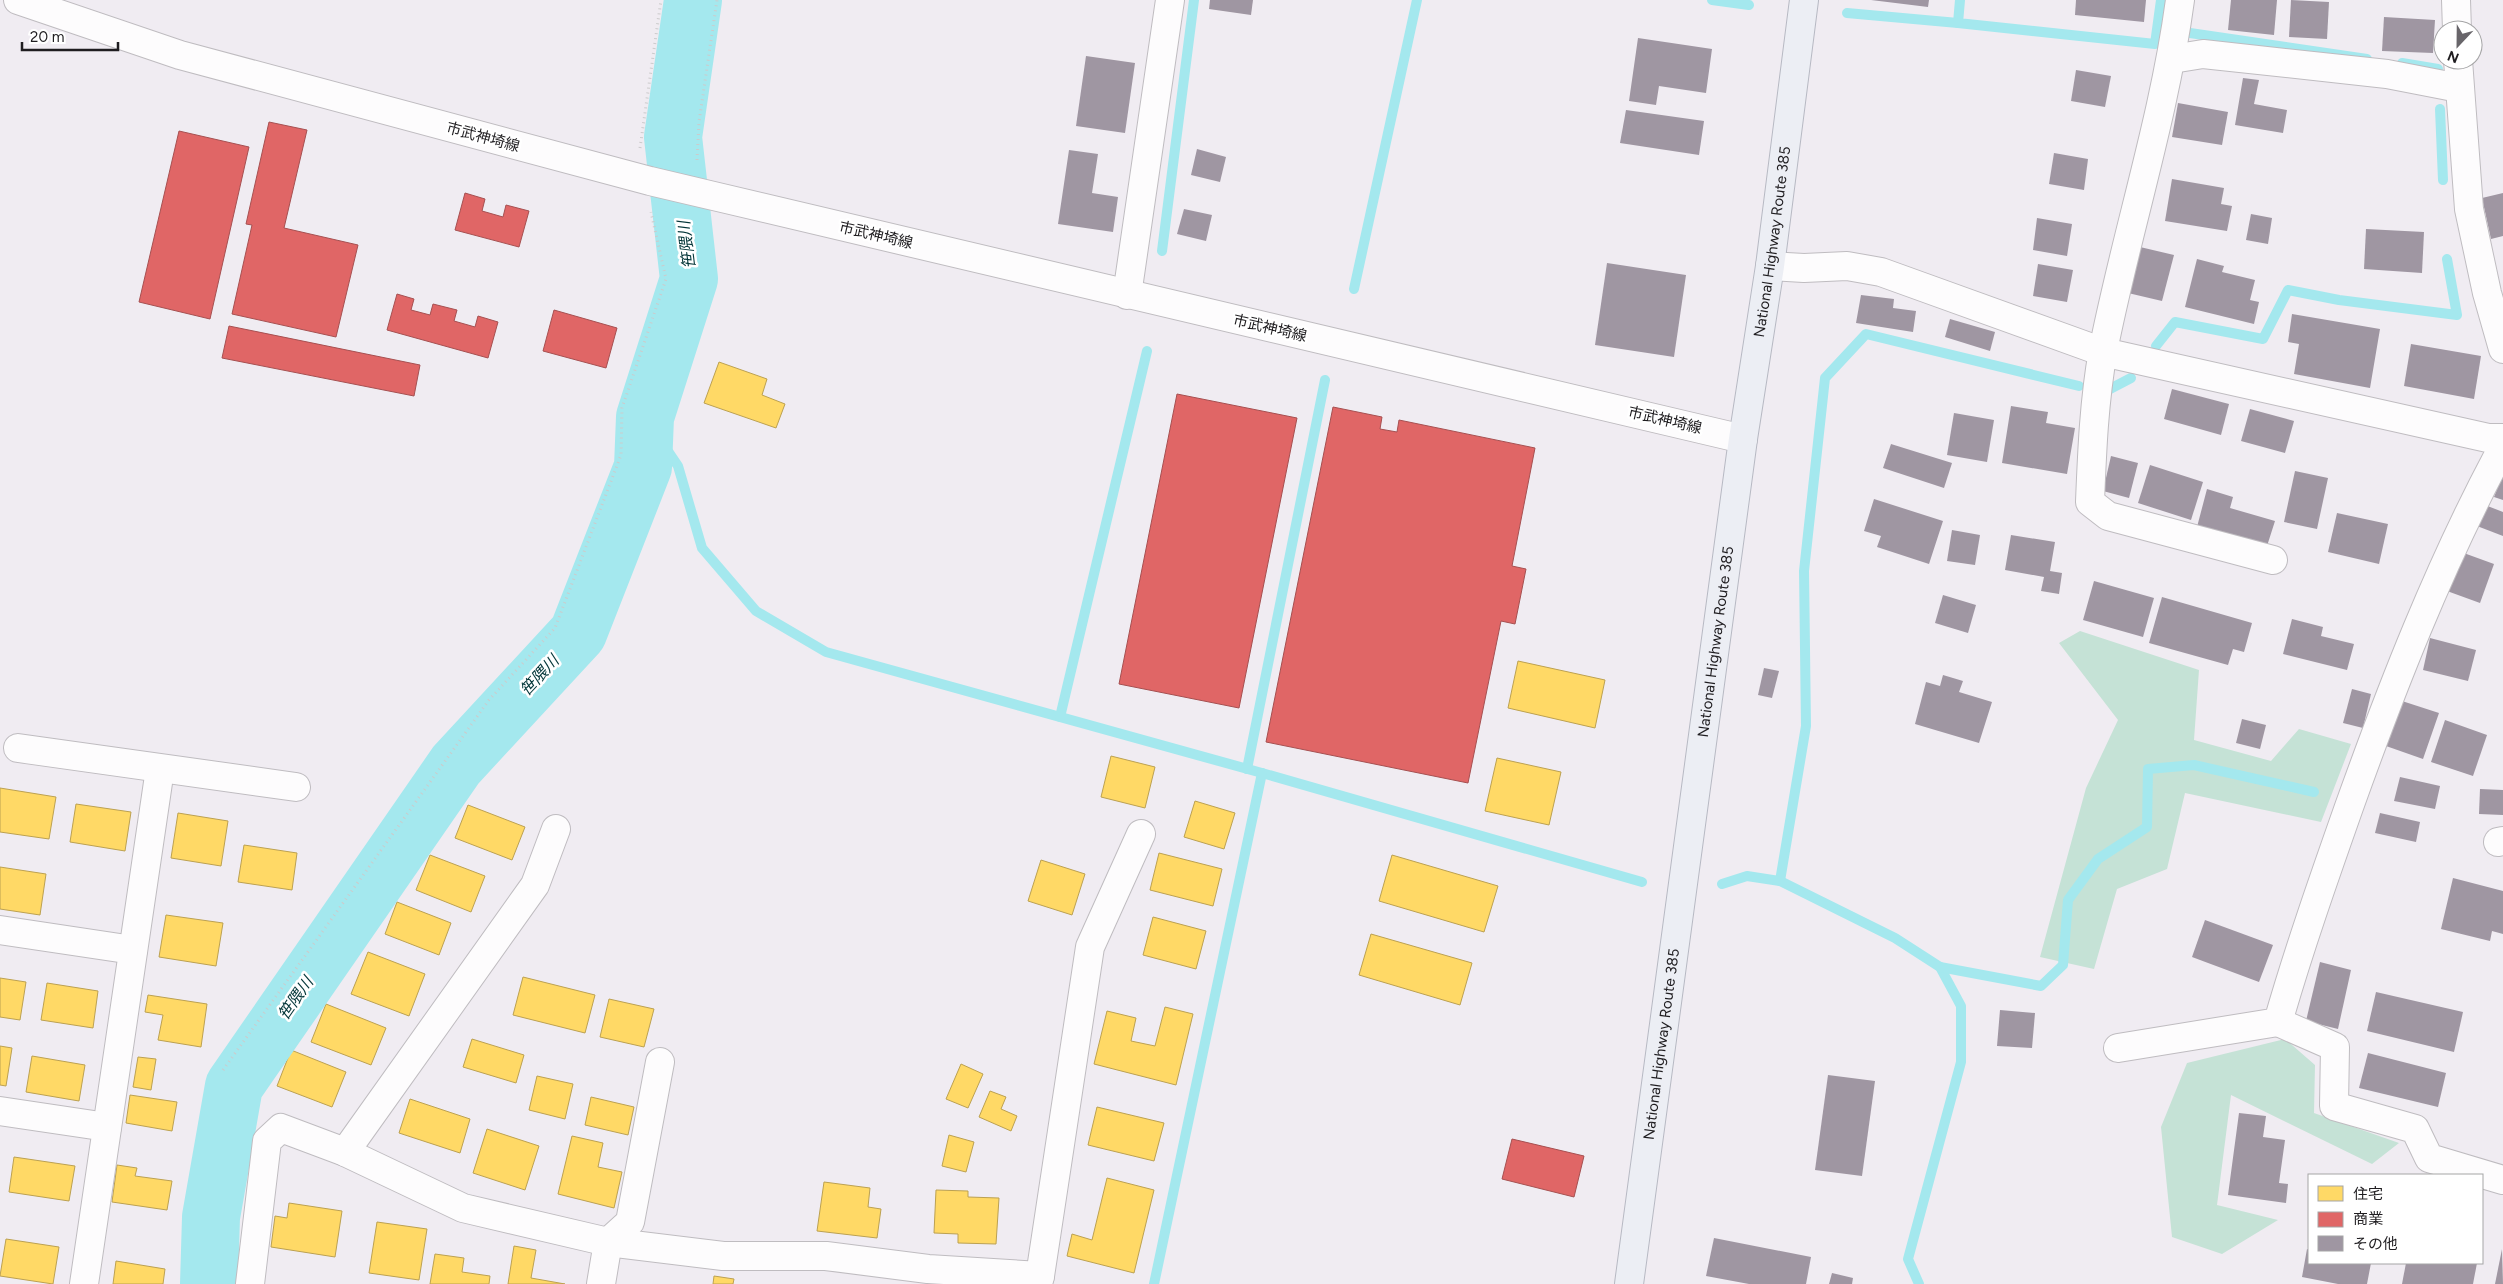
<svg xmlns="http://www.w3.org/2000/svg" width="2503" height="1284" font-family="Figtree,'Noto Sans JP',sans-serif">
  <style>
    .green { fill: #c5e2d6 }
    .water { fill: #a4e8ee }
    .homes { fill: #ffd966; stroke: #bca151 }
    .shops { fill: #e06666; stroke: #a65051 }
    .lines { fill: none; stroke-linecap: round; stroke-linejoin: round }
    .stream { stroke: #a4e8ee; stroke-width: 10 }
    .river { stroke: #a4e8ee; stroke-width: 58 }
    .building { fill: #9f96a2 }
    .minor-casing { stroke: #bfbcc0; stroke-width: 30 }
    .secondary-casing { stroke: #bfbcc0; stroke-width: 30 }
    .trunk-casing { stroke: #b7b9c3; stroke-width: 30 }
    .path { stroke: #cccbcc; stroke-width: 3; stroke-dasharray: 1 4; stroke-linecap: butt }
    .minor { stroke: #fdfcfd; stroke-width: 28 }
    .secondary { stroke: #fdfcfd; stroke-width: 28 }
    .trunk { stroke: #eceef4; stroke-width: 28 }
    .labels { text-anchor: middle; stroke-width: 5; stroke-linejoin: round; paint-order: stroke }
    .street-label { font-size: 15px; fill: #1f1d20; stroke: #fff }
    .water-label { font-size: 16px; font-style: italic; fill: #033538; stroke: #fff }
  </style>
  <rect width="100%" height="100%" fill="#f0ecf2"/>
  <g class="green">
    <path d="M2080,631L2199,670L2194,740L2271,761L2299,729L2351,744L2321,822L2185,793L2167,869L2117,889L2094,969L2040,957L2086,788L2118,720L2059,643Z"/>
    <path d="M2285,1039L2315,1065L2314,1113L2399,1143L2372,1164L2231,1095L2217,1205L2278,1220L2222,1254L2172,1237L2161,1127L2187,1063Z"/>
  </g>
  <path class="water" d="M674,0H708L701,50L667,46Z"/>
  <g class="homes">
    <path d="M719,362L767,379L762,395L785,404L776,428L704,403Z"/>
    <path d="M1518,661L1605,680L1595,728L1508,708Z"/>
    <path d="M1111,756L1155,767L1145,808L1101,797Z"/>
    <path d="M1497,758L1561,772L1549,825L1485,811Z"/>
    <path d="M0,788L56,797L49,839L0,832Z"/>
    <path d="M1195,801L1235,813L1224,849L1184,837Z"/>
    <path d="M76,804L131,812L125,851L70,842Z"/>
    <path d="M468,805L525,827L512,860L455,838Z"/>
    <path d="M178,813L228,821L221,866L171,858Z"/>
    <path d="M244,845L297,853L292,890L238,882Z"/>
    <path d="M1159,853L1222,869L1213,906L1150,890Z"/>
    <path d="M430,855L485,876L471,912L416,890Z"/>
    <path d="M1392,855L1498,886L1484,932L1379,901Z"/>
    <path d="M1041,860L1085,874L1072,915L1028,901Z"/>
    <path d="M0,867L46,874L40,915L0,909Z"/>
    <path d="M397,902L451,923L439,955L385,934Z"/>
    <path d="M166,915L223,923L216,966L159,957Z"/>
    <path d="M1153,917L1206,931L1196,969L1143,955Z"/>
    <path d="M1371,934L1472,963L1460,1005L1359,975Z"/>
    <path d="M368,952L425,974L409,1016L351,994Z"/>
    <path d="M523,977L595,995L585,1033L513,1015Z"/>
    <path d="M0,978L26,982L20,1020L0,1017Z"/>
    <path d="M47,983L98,991L93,1028L41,1020Z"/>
    <path d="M148,995L207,1004L201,1047L158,1040L163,1015L145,1012Z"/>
    <path d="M609,999L654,1009L644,1047L600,1037Z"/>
    <path d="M326,1004L386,1028L371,1065L311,1042Z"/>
    <path d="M1165,1007L1193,1014L1176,1085L1094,1064L1107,1011L1136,1018L1131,1041L1155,1046Z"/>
    <path d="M472,1039L524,1055L516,1083L463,1067Z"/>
    <path d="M0,1046L12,1048L6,1086L0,1085Z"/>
    <path d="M291,1050L346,1072L332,1107L277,1086Z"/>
    <path d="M32,1056L85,1065L79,1101L26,1092Z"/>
    <path d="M138,1057L156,1059L151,1090L133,1087Z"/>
    <path d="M961,1064L983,1074L968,1108L946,1099Z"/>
    <path d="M537,1076L573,1084L565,1119L529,1110Z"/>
    <path d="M990,1091L1006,1097L1001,1109L1017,1116L1011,1131L979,1117Z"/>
    <path d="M130,1095L177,1102L172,1131L126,1123Z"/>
    <path d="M591,1097L634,1107L628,1135L585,1125Z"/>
    <path d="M410,1099L470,1119L460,1153L399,1133Z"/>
    <path d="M1097,1107L1164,1123L1154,1161L1088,1145Z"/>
    <path d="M487,1129L539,1146L525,1190L473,1173Z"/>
    <path d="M949,1135L974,1142L966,1172L942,1166Z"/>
    <path d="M572,1136L603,1143L598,1167L622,1172L614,1208L558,1194Z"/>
    <path d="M14,1157L75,1166L69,1201L9,1192Z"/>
    <path d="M117,1165L137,1168L135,1176L172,1181L167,1210L112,1202Z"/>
    <path d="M1107,1178L1154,1190L1134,1273L1067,1256L1072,1234L1092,1240Z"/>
    <path d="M824,1182L870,1188L868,1207L881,1209L877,1238L817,1231Z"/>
    <path d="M936,1190L968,1191V1197L999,1198L996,1244L958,1243V1234L934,1233Z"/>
    <path d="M289,1203L342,1211L335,1257L271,1247L275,1216L287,1218Z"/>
    <path d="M377,1222L427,1229L419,1280L369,1273Z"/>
    <path d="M6,1239L59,1247L53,1284L0,1276Z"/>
    <path d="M514,1246L536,1250L531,1278L565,1284H508Z"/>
    <path d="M435,1254L464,1258L462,1272L490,1276L489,1284H430Z"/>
    <path d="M116,1261L165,1269L163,1284H113Z"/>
    <path d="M714,1276L734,1279L733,1284H713Z"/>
  </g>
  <g class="shops">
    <path d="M269,122L307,130L284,228L358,245L336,337L232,314L252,225L246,224Z"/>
    <path d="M179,131L249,147L210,319L139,302Z"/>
    <path d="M465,193L485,199L482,211L503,217L506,205L529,211L519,247L455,230Z"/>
    <path d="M397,294L414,299L411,310L430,315L433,304L457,310L454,321L475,327L478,316L498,322L488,358L387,330Z"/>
    <path d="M554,310L617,328L606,368L543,351Z"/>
    <path d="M229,326L420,365L414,396L222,358Z"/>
    <path d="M1177,394L1297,418L1239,708L1119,684Z"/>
    <path d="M1333,407L1382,417L1380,429L1397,432L1399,420L1535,448L1512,566L1526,569L1515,624L1501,621L1468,783L1266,742Z"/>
    <path d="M1512,1139L1584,1156L1574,1197L1502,1179Z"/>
  </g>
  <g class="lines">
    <g class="stream">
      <path d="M1712,0L1749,5"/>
      <path d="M1960,0L1958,23L2155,44L2161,0"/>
      <path d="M1847,13L1958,23"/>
      <path d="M2190,33L2367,59"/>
      <path d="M2402,63L2438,69"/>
      <path d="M2440,109L2443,180"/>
      <path d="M1162,251L1194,0"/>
      <path d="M1354,289L1417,0"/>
      <path d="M2156,346L2175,322L2263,339L2288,290L2339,300L2457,315L2447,259"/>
      <path d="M2108,390L2131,378"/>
      <path d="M645,417L678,466L702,548L756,611L826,652L1262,773L1642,882"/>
      <path d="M1060,717L1147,351"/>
      <path d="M1247,769L1325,380"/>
      <path d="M1780,881L1806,726L1804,571L1825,378L1866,334L2079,386"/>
      <path d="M1722,884L1747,876L1780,881L1895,938L1940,967L1961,1006V1062L1908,1259L1919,1284"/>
      <path d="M1940,967L2041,986L2063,965L2068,900L2098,859L2147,827L2148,769L2194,765L2314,792"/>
      <path d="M1154,1284L1262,773"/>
    </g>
    <path class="river" d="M209,1284L211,1217L234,1086L456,765L578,633L643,467L645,417L689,279L673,137L693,0"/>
  </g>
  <g class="building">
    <path d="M1210,0H1253L1251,15L1209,9Z"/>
    <path d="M1871,0H1929L1928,7Z"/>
    <path d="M2076,0H2146L2144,22L2075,15Z"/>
    <path d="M2231,0H2277L2274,35L2228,30Z"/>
    <path d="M2291,0L2329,2L2327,39L2289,37Z"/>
    <path d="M2384,17L2435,20L2433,53L2382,51Z"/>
    <path d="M1638,38L1712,49L1706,93L1659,86L1656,105L1629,101Z"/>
    <path d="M1086,56L1135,63L1125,133L1076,126Z"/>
    <path d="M2076,70L2111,76L2105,107L2071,101Z"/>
    <path d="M2243,78L2259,80L2254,104L2287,110L2283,133L2235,125Z"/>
    <path d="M2178,103L2228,112L2222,145L2172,137Z"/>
    <path d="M1626,110L1704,121L1699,155L1620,143Z"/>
    <path d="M1197,149L1226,157L1220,182L1191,175Z"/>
    <path d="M1069,150L1098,154L1092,193L1118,197L1113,232L1058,224Z"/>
    <path d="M2054,153L2088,159L2084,190L2049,184Z"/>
    <path d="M2172,179L2224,188L2221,204L2232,206L2227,231L2165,221Z"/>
    <path d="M2503,193V236L2491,239L2482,198Z"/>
    <path d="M1184,209L1212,215L1206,241L1177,234Z"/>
    <path d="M2251,214L2272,218L2268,244L2246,240Z"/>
    <path d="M2037,218L2072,224L2067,256L2033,250Z"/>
    <path d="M2366,229L2424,232L2422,273L2364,269Z"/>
    <path d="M2140,247L2174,255L2162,301L2128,293Z"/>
    <path d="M2197,259L2224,266L2222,272L2255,280L2250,300L2259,302L2254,324L2185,307Z"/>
    <path d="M1607,263L1686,275L1674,357L1595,345Z"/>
    <path d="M2038,264L2073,270L2067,302L2033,296Z"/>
    <path d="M1861,295L1894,299L1893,308L1916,311L1913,332L1856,323Z"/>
    <path d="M2292,314L2380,329L2370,388L2294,374L2299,344L2288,342Z"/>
    <path d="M1950,319L1995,332L1990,351L1945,337Z"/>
    <path d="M2411,344L2481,356L2474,399L2404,386Z"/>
    <path d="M2172,389L2229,404L2221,435L2164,419Z"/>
    <path d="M2011,406L2048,412L2046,423L2075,428L2067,474L2002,463Z"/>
    <path d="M2250,409L2294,421L2285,453L2241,441Z"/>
    <path d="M1954,413L1994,420L1987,462L1947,455Z"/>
    <path d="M1891,444L1952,463L1944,488L1883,468Z"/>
    <path d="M2111,456L2138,463L2129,498L2103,491Z"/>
    <path d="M2150,465L2203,482L2191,520L2138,503Z"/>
    <path d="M2295,471L2328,478L2317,529L2284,522Z"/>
    <path d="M2503,474V500L2494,497Z"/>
    <path d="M2207,489L2233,497L2230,508L2275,521L2267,546L2197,527Z"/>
    <path d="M1874,499L1943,521L1929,564L1877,547L1881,536L1864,531Z"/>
    <path d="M2485,505L2503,512V536L2477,526Z"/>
    <path d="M2337,513L2388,524L2379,564L2328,552Z"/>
    <path d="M1952,530L1980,535L1975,565L1947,561Z"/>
    <path d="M2011,535L2055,542L2050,571L2062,573L2059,594L2041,591L2044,577L2005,570Z"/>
    <path d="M2461,552L2494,564L2480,603L2447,591Z"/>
    <path d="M2094,581L2154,598L2143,637L2083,620Z"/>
    <path d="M1943,595L1976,605L1968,633L1935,623Z"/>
    <path d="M2162,597L2252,623L2244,652L2233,649L2228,665L2149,643Z"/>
    <path d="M2292,619L2323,627L2321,636L2354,644L2347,670L2283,654Z"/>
    <path d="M2430,638L2476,650L2468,681L2423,670Z"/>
    <path d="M1764,668L1779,671L1772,698L1758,695Z"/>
    <path d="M1943,675L1963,681L1959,692L1992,702L1979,743L1915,724L1926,682L1940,686Z"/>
    <path d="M2352,689L2371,694L2363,728L2343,723Z"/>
    <path d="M2402,701L2439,713L2423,759L2386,746Z"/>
    <path d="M2242,719L2266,725L2260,749L2236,743Z"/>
    <path d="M2445,720L2487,735L2473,776L2431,762Z"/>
    <path d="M2400,777L2440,786L2435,809L2394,801Z"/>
    <path d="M2480,789L2503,790V815L2479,814Z"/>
    <path d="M2380,813L2420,822L2416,842L2375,833Z"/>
    <path d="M2453,878L2503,891V934L2492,931L2490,941L2441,929Z"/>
    <path d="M2205,920L2273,945L2259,982L2192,957Z"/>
    <path d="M2320,962L2351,970L2338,1029L2306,1021Z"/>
    <path d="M2376,992L2463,1012L2454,1052L2367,1031Z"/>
    <path d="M2000,1010L2035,1013L2032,1048L1997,1046Z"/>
    <path d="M2368,1053L2446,1073L2438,1107L2359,1088Z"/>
    <path d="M1828,1075L1875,1081L1862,1176L1815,1170Z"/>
    <path d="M2239,1113L2266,1116L2263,1137L2285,1140L2279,1183L2288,1184L2286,1203L2228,1195Z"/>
    <path d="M1714,1238L1811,1257L1806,1284H1749L1706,1276Z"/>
    <path d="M2307,1249L2309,1250V1263H2371L2367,1284H2338L2302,1277Z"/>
    <path d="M2502,1249L2503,1284H2495Z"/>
    <path d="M2406,1263H2477L2473,1284H2402Z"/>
    <path d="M1832,1273L1853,1278L1852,1284H1829Z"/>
  </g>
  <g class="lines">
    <defs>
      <g id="minor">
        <path d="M2180,0C2164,119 2126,234 2103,351C2094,401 2092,452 2090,502L2108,516L2273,560"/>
        <path d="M2456,0L2457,30"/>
        <path d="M2172,59L2203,54L2387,74L2459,88"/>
        <path d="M2458,60L2469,209L2487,293L2503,349"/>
        <path d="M1770,266L1804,268L1847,266L1881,272L2103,352L2488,438H2503"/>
        <path d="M1127,295L1170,0"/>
        <path d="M18,748L296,787"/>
        <path d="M2498,842L2503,841"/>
        <path d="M0,930L133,950"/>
        <path d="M2278,1022L2335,1047L2334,1106L2415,1129L2429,1158L2503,1180"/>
        <path d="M2118,1048L2278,1022C2299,949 2324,878 2349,807C2392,687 2438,569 2498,456L2503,453"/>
        <path d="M0,1111L107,1127"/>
        <path d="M345,1152L535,885L556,829"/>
        <path d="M1040,1276L1090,947L1141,834"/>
        <path d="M84,1284L160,769"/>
        <path d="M250,1284L267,1141L281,1128L345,1152L463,1208L608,1242L723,1256H826L928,1269L1040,1276L1038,1284"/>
        <path d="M601,1284L608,1242L630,1222L660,1062"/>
      </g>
      <path id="secondary" d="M18,0L180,55L650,181L1743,439"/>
      <g id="trunk">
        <path id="s1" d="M1629,1284L1743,439L1770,266L1804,0"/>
      </g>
    </defs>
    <use href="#minor" class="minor-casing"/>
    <use href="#secondary" class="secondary-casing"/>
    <use href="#trunk" class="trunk-casing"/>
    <g class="path">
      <path d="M640,148L661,0"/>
      <path d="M697,160L699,122L717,0"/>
      <path d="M223,1070L489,700L555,628L621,455L622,408L666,279L651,212"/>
    </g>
    <use href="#minor" class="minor"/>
    <use href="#secondary" class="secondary"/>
    <use href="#trunk" class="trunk"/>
  </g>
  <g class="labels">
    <g class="street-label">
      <text transform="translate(483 137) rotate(15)" y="5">市武神埼線</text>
      <text transform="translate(876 235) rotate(13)" y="5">市武神埼線</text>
      <text dy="5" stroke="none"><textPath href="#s1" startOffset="1052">National Highway Route 385</textPath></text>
      <text transform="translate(1270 328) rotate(13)" y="5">市武神埼線</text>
      <text transform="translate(1665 420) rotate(13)" y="5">市武神埼線</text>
      <text dy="5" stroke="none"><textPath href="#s1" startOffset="648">National Highway Route 385</textPath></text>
      <text dy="5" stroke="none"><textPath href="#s1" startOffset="242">National Highway Route 385</textPath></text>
    </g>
    <g class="water-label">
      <text transform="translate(686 245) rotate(-97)" y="6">笹隈川</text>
      <text transform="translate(539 675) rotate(-47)" y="6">笹隈川</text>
      <text transform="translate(295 998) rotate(-55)" y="6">笹隈川</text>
    </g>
  </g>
  <rect x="2308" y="1174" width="175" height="90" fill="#ffffff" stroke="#a5a5a6"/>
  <rect x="2318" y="1186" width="25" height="15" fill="#ffd966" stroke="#a5a5a6"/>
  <text x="2353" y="1199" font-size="15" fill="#1f1d20">住宅</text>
  <rect x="2318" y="1212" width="25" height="15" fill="#e06666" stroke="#a5a5a6"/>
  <text x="2353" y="1224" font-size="15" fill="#1f1d20">商業</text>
  <rect x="2318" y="1236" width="25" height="15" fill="#9f96a2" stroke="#a5a5a6"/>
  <text x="2353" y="1249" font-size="15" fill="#1f1d20">その他</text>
  <g transform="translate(2458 45) rotate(202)"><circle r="24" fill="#ffffff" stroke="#a5a5a6"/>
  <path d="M0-4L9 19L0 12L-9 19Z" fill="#68656a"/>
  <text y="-8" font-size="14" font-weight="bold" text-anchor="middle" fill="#1f1d20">N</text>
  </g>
  <path d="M22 42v8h96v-8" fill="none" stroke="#1f1d20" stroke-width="2.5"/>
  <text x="30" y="42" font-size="15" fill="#1f1d20" stroke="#ffffff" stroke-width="4" paint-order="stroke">20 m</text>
</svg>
